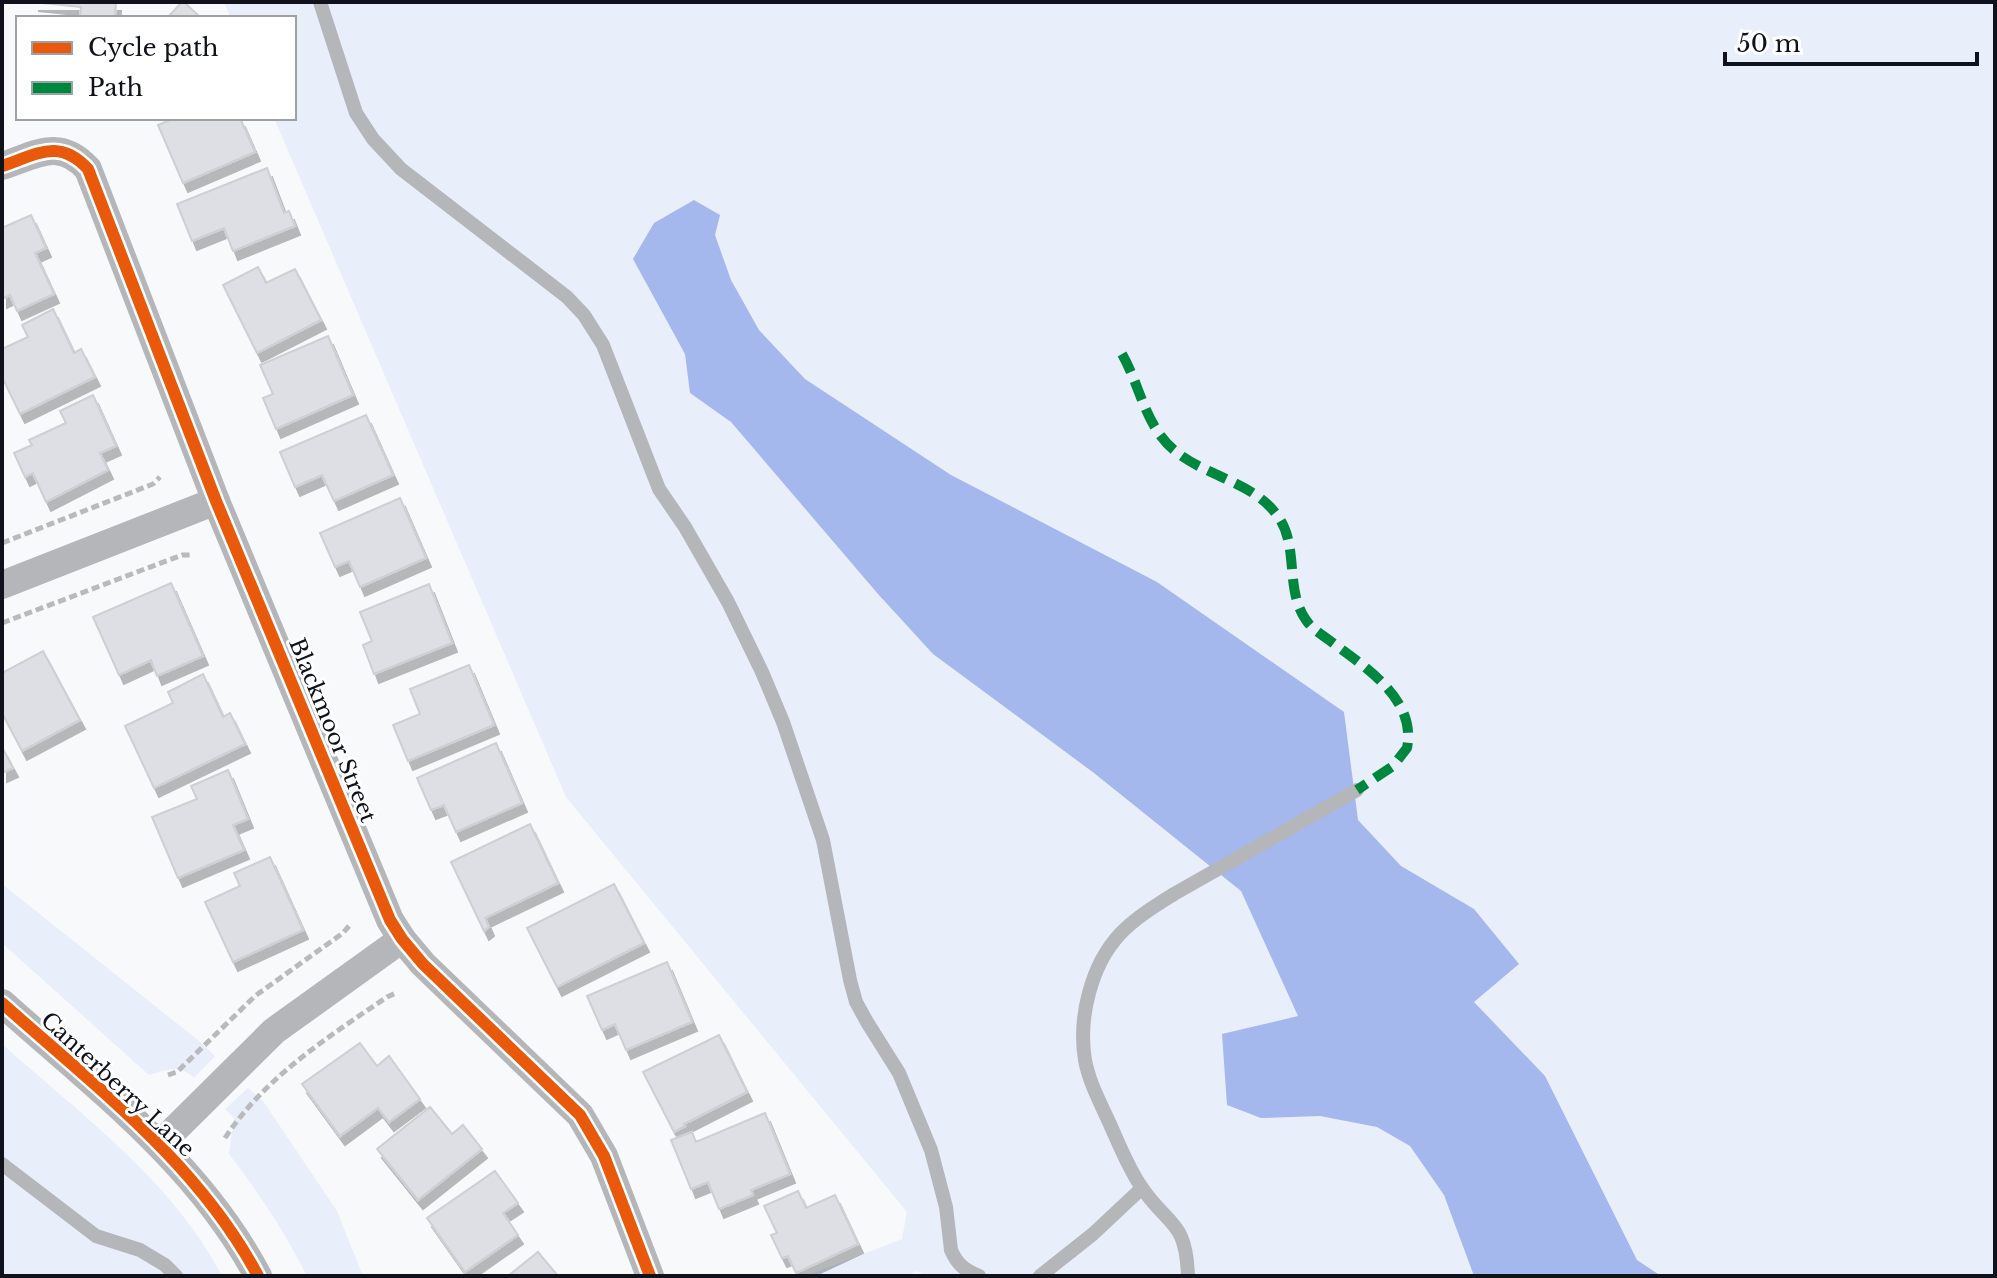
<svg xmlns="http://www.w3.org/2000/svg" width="1997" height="1278" font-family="'Libre Baskerville',serif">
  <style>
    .green { fill: #e9eefb }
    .water { fill: #a4b8ee }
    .building { fill: #dddfe4; stroke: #cccfd3; stroke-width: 2; filter: url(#shadow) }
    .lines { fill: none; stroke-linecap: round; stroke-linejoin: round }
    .path { stroke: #b9babc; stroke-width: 5; stroke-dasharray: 8 4; stroke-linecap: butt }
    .service { stroke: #b5b6ba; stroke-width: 14 }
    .minor { stroke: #b5b6ba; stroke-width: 28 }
    .quiet { stroke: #00873e; stroke-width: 10; stroke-dasharray: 20 10; stroke-linecap: butt }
    .cycleway-casing { stroke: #fff; stroke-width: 17 }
    .cycleway { stroke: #e8590c; stroke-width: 12 }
    .labels { text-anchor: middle; stroke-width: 6; stroke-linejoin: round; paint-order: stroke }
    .street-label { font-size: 22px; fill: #0f121a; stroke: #fff }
  </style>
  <defs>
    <filter id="shadow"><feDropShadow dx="5" dy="9" stdDeviation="0" flood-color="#0004"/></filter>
  </defs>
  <rect width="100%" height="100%" fill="#f7f9fb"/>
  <g class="green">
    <path d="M224,2H1995V1276H927L917,1271L905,1276H806L902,1239L907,1212L566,797L274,118H294V18H231Z"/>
    <path d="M2,884L199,1041L215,1056L194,1078C179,1064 167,1070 149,1075L2,943Z"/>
    <path d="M2,1044C80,1114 173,1181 222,1276H2Z"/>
    <path d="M248,1088L263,1101L337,1211L363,1276H307C285,1232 259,1193 229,1154L234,1118L225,1109Z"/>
  </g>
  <path class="water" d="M694,200L720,215L715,235L731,280L759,330L805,379L951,475L1157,582L1344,712L1358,820L1401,866L1474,909L1519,964L1474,1002L1545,1076L1637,1260L1661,1276H1474L1444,1195L1410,1146L1377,1127L1320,1116L1261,1118L1227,1105L1222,1034L1298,1016L1241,891L1094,773L933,654L878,594L731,422L690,393L685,354L633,259L654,223Z"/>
  <g class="building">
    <path d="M33,2H116L115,18H80L81,7Z"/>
    <path d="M182,2H184L201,18H167Z"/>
    <path d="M175,118H240L255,152L183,183L158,125Z"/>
    <path d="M267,168L284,213L289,211L295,226L233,251L224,228L192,241L177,204Z"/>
    <path d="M31,215L46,248L35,253L54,294L17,311L10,295L2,299V228Z"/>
    <path d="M258,267L266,283L295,269L321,320L257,353L223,285Z"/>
    <path d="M53,309L74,353L81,349L95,377L20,414L2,377V349L28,337L22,325Z"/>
    <path d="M328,336L353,395L276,429L263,398L273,394L260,365Z"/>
    <path d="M93,395L116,446L100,453L108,470L46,502L33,473L25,477L14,453L32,445L29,440L66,423L60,411Z"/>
    <path d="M366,415L393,475L334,501L322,475L295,487L280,452Z"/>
    <path d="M400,498L426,558L360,587L349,561L335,567L320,533Z"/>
    <path d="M171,583L203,656L157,676L151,660L119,675L93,617Z"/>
    <path d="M429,584L452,643L374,674L363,645L372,641L360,612Z"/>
    <path d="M43,651L80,720L22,751L2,713V673Z"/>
    <path d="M469,665L494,725L408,761L393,725L420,714L410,689Z"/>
    <path d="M203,674L223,717L230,713L245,744L154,788L125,726L173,703L168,692Z"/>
    <path d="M496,743L522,803L456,832L444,805L431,810L417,778Z"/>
    <path d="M2,747L13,768L2,773Z"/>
    <path d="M228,770L248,819L233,825L244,850L178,878L152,817L197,799L191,786Z"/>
    <path d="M530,824L558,883L485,918L489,927L484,931L451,862Z"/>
    <path d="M270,857L303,930L233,962L205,902L240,886L234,873Z"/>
    <path d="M614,884L644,943L557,987L527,928Z"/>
    <path d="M667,962L692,1022L626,1050L615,1024L602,1030L587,996Z"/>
    <path d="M719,1035L747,1092L684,1124L685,1126L674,1132L643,1072Z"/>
    <path d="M360,1043L377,1066L389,1056L420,1099L389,1122L378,1108L340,1136L302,1084Z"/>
    <path d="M430,1107L452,1134L463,1125L482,1149L418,1200L377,1149Z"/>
    <path d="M765,1113L790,1174L751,1190L753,1195L719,1209L708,1182L691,1189L671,1140L692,1132L696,1142Z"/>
    <path d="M495,1171L518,1203L503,1213L518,1235L465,1272L427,1218Z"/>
    <path d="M798,1191L806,1208L835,1195L858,1244L796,1273L788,1256L782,1258L771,1235L777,1233L764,1206Z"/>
    <path d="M538,1252L558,1276H508Z"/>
  </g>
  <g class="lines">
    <g class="path">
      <path d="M2,543L153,484L160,477"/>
      <path d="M2,623L182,555H193"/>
      <path d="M168,1075L177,1072L255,996L343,933L349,926"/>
      <path d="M225,1138C265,1077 328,1037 387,997L396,993"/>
    </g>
    <g class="service">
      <path d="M320,2L356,113L373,139L401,169L567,297L584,315L603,345L659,489L685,527L728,602L762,672L783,722L823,840L850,980L856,1002L867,1022L899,1073L931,1150L946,1207L951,1250C957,1264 964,1270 979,1276"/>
      <path d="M2,1164L96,1236L140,1250L165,1265L176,1276"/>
      <path d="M1040,1276L1093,1234L1142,1188"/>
      <path d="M1188,1276C1186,1220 1169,1227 1142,1188C1128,1168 1119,1144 1109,1122C1100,1102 1089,1082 1085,1060C1078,1018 1091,965 1120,934C1135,918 1155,906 1174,894L1357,790"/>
    </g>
    <g class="minor">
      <path d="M2,166C36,155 59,137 88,169L216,501L390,920L402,939L423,964L580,1115L604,1156L650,1276"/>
      <path d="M2,585L216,501"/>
      <path d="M2,1003C95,1086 199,1164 258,1276"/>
      <path d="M160,1144L274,1031L402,939"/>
    </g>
    <path class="quiet" d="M1122,354C1140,385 1145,426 1174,450C1204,476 1252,481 1277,515C1300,545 1284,589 1306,620C1311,628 1321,634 1329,640C1363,666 1417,698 1407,748L1393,766L1357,790"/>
    <defs>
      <g id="cycleway">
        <path d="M2,166C36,155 59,137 88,169L216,501L390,920L402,939L423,964L580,1115L604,1156L650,1276"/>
        <path d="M2,1003C95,1086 199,1164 258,1276"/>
      </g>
    </defs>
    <use href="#cycleway" class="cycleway-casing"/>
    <use href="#cycleway" class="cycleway"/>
  </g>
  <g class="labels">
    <g class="street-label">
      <text transform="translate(333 730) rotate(68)" y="8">Blackmoor Street</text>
      <text transform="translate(118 1084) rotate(43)" y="8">Canterberry Lane</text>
    </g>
  </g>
  <rect width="1997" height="1278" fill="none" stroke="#0f121a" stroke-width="8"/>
  <rect x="16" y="16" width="280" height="104" fill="#ffffff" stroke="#9fa0a3" stroke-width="2"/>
  <rect x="32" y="42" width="40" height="12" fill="#e8590c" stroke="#9fa0a3" stroke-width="2"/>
  <text x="88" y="56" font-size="24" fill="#0f121a">Cycle path</text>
  <rect x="32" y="82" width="40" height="12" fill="#00873e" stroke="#9fa0a3" stroke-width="2"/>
  <text x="88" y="96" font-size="24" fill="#0f121a">Path</text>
  <path d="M1725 52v12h252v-12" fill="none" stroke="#0f121a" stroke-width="4"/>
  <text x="1737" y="52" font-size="24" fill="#0f121a" stroke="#ffffff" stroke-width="6" paint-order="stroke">50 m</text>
</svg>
